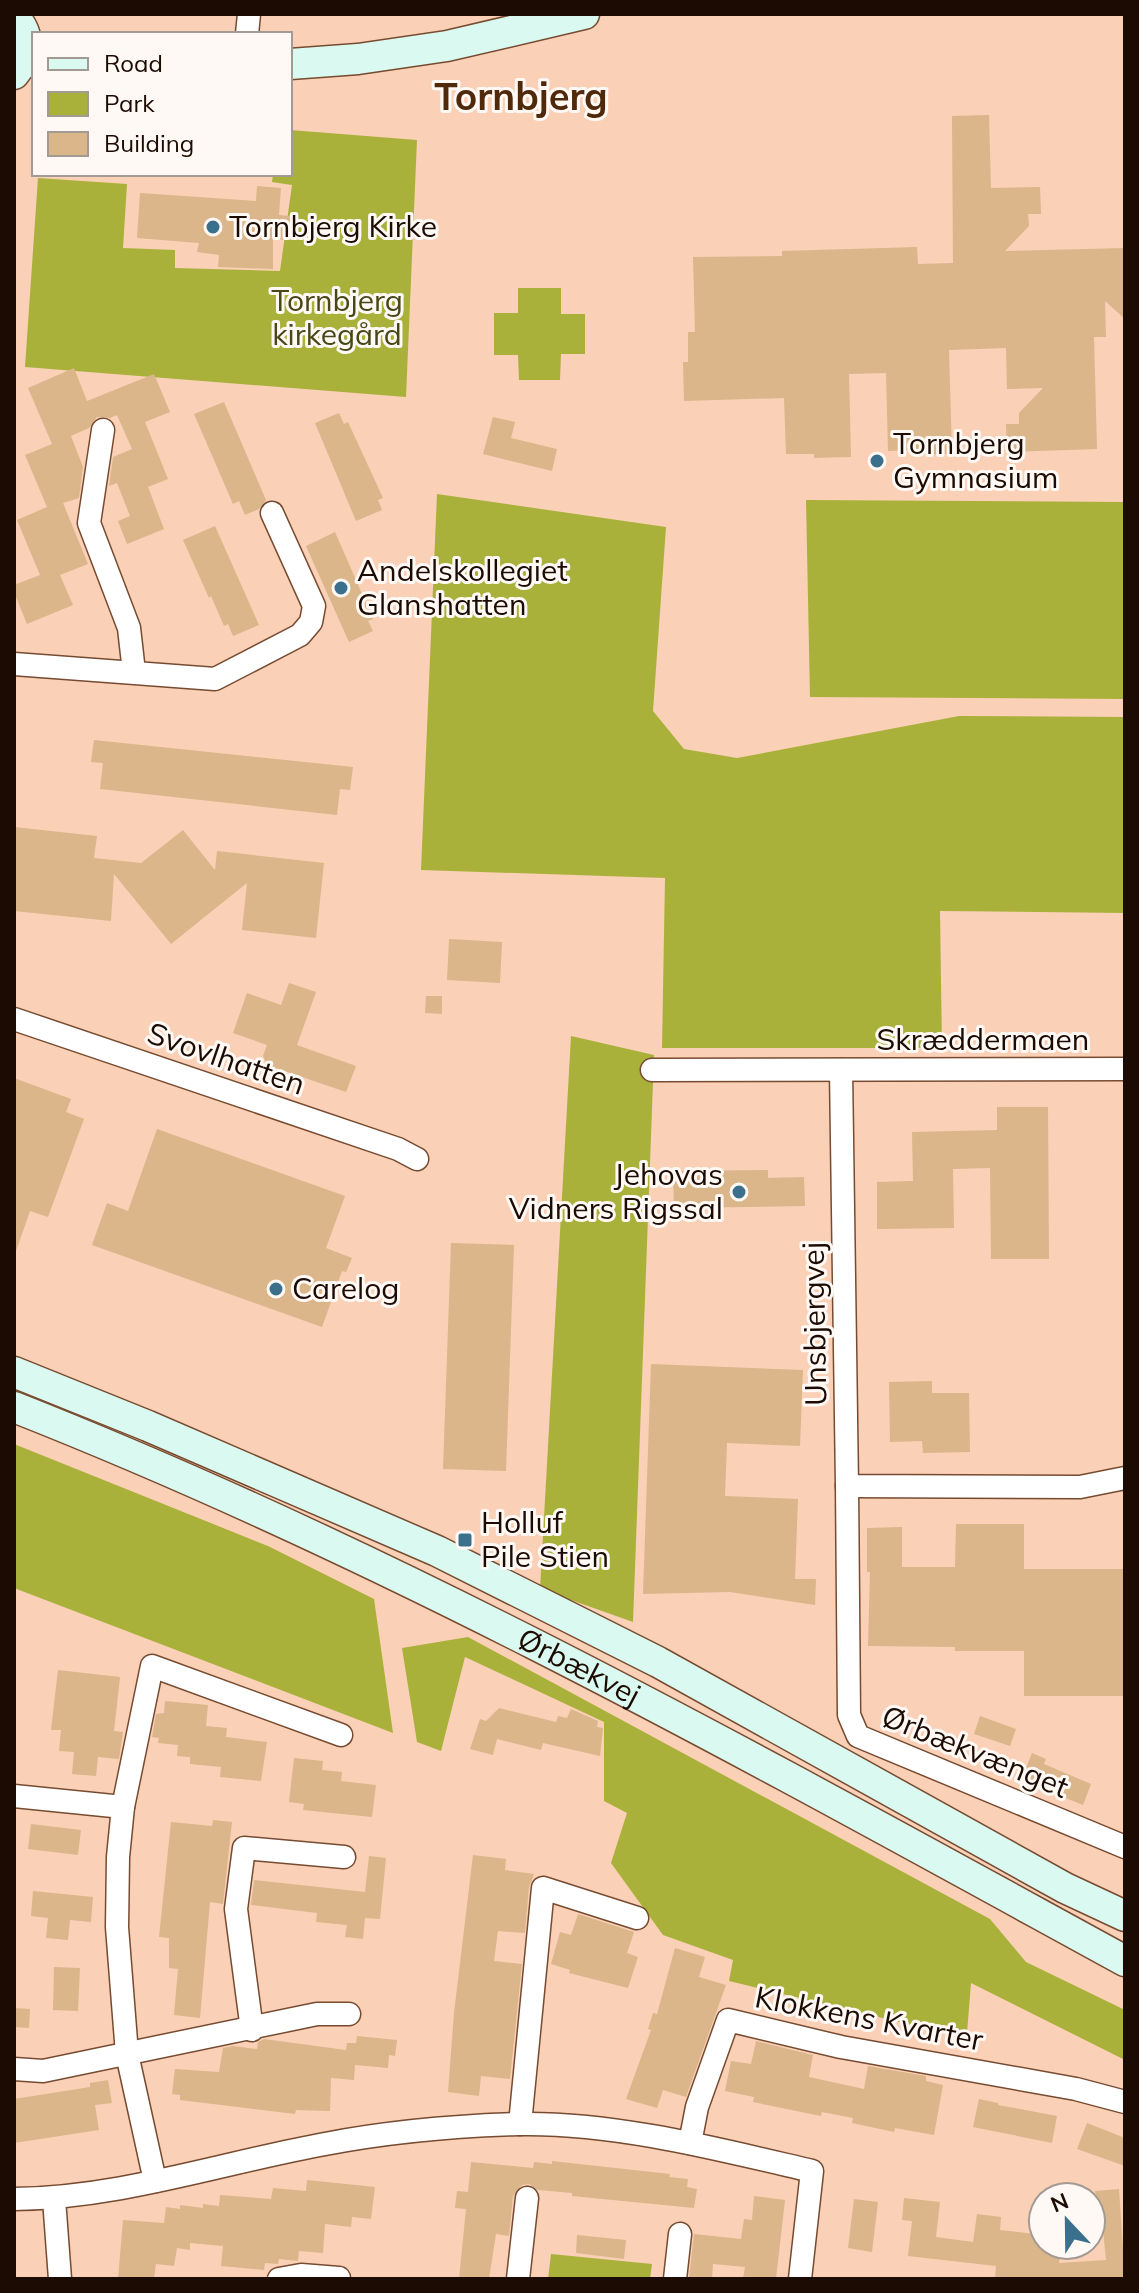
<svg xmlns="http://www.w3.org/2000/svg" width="1139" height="2293" font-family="Mulish,sans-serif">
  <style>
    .green { fill: #aab13a }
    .building { fill: #dab68a }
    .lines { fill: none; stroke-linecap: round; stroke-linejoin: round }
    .street-casing { stroke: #774b30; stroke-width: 25 }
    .secondary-casing { stroke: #774b30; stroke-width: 33 }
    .street { stroke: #fff; stroke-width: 22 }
    .secondary { stroke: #dafaf1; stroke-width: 30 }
    .poi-dot { fill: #3a708c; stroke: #fff9f6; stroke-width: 3 }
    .labels { text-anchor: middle; stroke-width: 6; stroke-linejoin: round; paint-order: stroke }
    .poi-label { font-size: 30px; fill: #1c0b02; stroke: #fff9f6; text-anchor: start }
    .park-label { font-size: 30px; fill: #464917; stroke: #fff9f6 }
    .street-label { font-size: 30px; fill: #1c0b02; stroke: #fff9f6 }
    .district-label { font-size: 38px; font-weight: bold; fill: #50280a; stroke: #fff9f6 }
  </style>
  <rect width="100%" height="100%" fill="#fad0b7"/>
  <g class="green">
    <path d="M290,130L417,140L406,397L25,367L38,178L127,184L123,248L175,250V268L280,271L292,185L272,182L273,174H290Z"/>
    <path d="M518,288H561V314H585V354H561L560,380H519L518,355H494V313H518Z"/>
    <path d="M437,494L666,527L653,711L684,749L737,758L959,716L1125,717V913L940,911L942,1048H662L665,878L421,870Z"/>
    <path d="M806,500L1125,502V699L810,697Z"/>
    <path d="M571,1036L654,1055L633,1622L540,1589Z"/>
    <path d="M14,1444L268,1546L374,1599L393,1733L14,1588Z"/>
    <path d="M468,1637L990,1919L1026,1962L1125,2010V2060L971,1983L967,2033L932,2030L729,1981L733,1960L663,1935L611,1863L627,1813L604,1801V1722L465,1657L441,1751L417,1742L402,1648Z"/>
    <path d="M551,2254L652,2264L650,2279H548Z"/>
  </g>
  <g class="building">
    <path d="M989,115L991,188L1040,187L1041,214H1028L1029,226L1005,251L1125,248V319L1105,301L1106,337H1094L1097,449L1007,452L1006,424H1019V413L1043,388L1007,389L1006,348L949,350L952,454L916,455V450L888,451L886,373L849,374L851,457L814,458V454H786L784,398L684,401L683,362H688V332H695L693,257L782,256V251L917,247L918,264L953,263L952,116Z"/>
    <path d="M257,186L281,188L279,215L290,216L288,240L273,239V269L218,267L219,255L197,252L199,243L137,238L140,193L256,201Z"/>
    <path d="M74,368L87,401L154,374L170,412L145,422L168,479L148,487L164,529L127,544L118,521L130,516L117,483L109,486L113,457L132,449L117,415L110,418L97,417L89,428L71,436L83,467L79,498L63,503L88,564L60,575L73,605L27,624L14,592V585L40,575L17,520L47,507L25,455L52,444L28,388Z"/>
    <path d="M224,402L266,500L259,509L245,515L239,501L233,504L194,414Z"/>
    <path d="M339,413L344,424L348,422L383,498L378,500L382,510L356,521L315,423Z"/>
    <path d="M493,417L515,422L511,438L557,449L552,471L483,454Z"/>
    <path d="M215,526L259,625L233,636L228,624L224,626L211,596L209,598L183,540Z"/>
    <path d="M335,532L373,619L368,621L373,631L349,642L306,546Z"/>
    <path d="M94,740L353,767L350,790L340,789L337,815L100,789L103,763L91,762Z"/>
    <path d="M14,827L97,836L94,858L141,863L183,830L215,870L217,851L324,863L316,938L242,930L247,883L171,944L114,874L111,921L14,911Z"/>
    <path d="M449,939L502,942L500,983L447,980Z"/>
    <path d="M289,983L316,992L297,1045L356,1066L346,1092L267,1065L263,1056L267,1045L233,1033L247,993L281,1005Z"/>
    <path d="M426,996H442V1014L425,1013Z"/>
    <path d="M14,1078L71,1099L66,1112L84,1119L48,1217L30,1211L16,1251L14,1250Z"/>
    <path d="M997,1107H1048L1049,1259H991L990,1168L953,1169L954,1228L877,1229V1182L913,1181L912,1132L997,1130Z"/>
    <path d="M157,1129L345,1196L326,1248L352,1258L346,1272L342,1271L322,1327L92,1245L107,1203L128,1211Z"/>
    <path d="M768,1170V1178L804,1177L805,1206L674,1208L673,1171Z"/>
    <path d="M451,1243L514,1245L506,1471L443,1469Z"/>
    <path d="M651,1364L803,1370L800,1446L727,1443L725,1496L798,1499L795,1579H816L815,1605L730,1592L643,1594Z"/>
    <path d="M932,1381V1393H969L970,1452L923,1453L922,1441L890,1442L889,1382Z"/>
    <path d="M956,1524H1024V1569H1125V1696H1024V1651H955V1647L868,1646L870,1572H867V1528L902,1527V1567H955Z"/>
    <path d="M58,1670L120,1677L114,1731L123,1732L119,1759L98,1757L96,1776L72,1774L74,1752L59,1751L61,1730H51Z"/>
    <path d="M165,1701L208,1705L206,1726L227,1728L226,1737L267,1742L261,1781L220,1777L221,1767L190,1764V1757L177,1756L178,1745L158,1743L159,1738L152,1737L156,1714L164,1713Z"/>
    <path d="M499,1708L556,1722L558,1716L567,1718L571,1709L598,1721L597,1727L603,1728L600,1756L543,1743L541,1750L497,1739L493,1755L470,1749L480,1719L486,1721Z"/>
    <path d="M980,1716L1016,1729L1010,1746L974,1734Z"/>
    <path d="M1032,1753L1046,1759L1044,1764L1091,1784L1083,1805L1021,1780Z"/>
    <path d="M294,1758L323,1761L322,1770L342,1772L341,1781L376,1785L372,1817L303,1810L304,1804L289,1802Z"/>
    <path d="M213,1820L232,1822L223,1904L210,1902L200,2018L174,2015L178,1969L169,1968V1938L159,1937L171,1822L212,1826Z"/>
    <path d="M31,1824L81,1830L78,1855L28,1849Z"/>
    <path d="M473,1855L506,1859L505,1870L534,1874L529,1887L525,1933L498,1931L494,1961L522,1964L510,2079L481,2076L479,2096L448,2092L454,2013Z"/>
    <path d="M369,1856L386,1858L380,1919L365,1918L363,1939L345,1937L347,1925L316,1922L317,1913L251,1905L254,1880L365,1892Z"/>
    <path d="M33,1891L93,1897L91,1922L70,1920L68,1940L46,1938L48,1918L31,1916Z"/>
    <path d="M578,1914L634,1932L627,1953L638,1957L628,1988L569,1973L570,1970L551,1964L560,1932L571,1935Z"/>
    <path d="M675,1948L705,1957L699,1977L726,1985L686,2097L663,2090L657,2108L626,2099L651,2030L648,2029L653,2013L657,2014Z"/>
    <path d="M54,1967L80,1968L78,2011L53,2010Z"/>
    <path d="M14,2008L30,2009L29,2028L14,2027Z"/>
    <path d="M357,2036L397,2040L395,2056L389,2055L388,2068L355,2065L354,2080L331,2078L330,2111L296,2110L295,2114L180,2100V2095L172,2094L175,2069L219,2072L223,2048L233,2046L257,2049L258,2042L264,2039L346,2050L347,2043H356Z"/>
    <path d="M756,2041L813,2055L809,2077L864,2089L868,2066L926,2076V2081L943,2085L934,2135L895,2128L894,2132L852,2123L853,2118L822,2112L821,2116L772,2106L753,2102L754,2097L725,2091L731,2061L751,2064Z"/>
    <path d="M108,2080L112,2103L95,2105L99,2130L14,2143V2099L90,2087V2083Z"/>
    <path d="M979,2099L998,2103V2105L1057,2116L1052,2143L973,2127Z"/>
    <path d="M1087,2123L1125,2138V2166L1077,2149Z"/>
    <path d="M552,2161L670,2174L669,2177L688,2179L687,2187L697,2189L694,2208L572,2196V2193L538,2190L529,2184L522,2185L513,2196L509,2236L496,2234L489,2279H459L466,2209L455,2208L457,2191L468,2192L471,2162L533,2168L534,2162L552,2164Z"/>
    <path d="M307,2180L375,2187L371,2219L352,2217L351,2227L325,2224L323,2253L299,2251L298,2261L279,2259L278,2264L265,2263L264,2270L221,2266L223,2246L190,2243V2250L177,2248L174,2266L156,2264L154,2279H118L123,2220L164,2223L166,2207L180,2209V2205L203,2208V2204L219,2206L220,2195L271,2199L273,2188L306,2191Z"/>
    <path d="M1119,2189L1125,2279H995L996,2266L908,2256L912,2221L902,2220L904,2198L940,2202L936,2237L973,2242L977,2214L1001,2217L1000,2230L1043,2235V2245H1061L1059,2263L1106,2260L1102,2220L1091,2222V2197H1096L1095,2191Z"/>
    <path d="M754,2196L785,2200L776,2279H743L745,2267L713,2264L712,2279L689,2278L694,2234L741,2239L744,2219L752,2220Z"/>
    <path d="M854,2199L878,2202L872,2252L848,2248Z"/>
    <path d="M577,2235L626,2240L624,2259L576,2253Z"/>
  </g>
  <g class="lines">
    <defs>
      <g id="street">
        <path d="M247,34L249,14"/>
        <path d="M103,430L89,523L129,628L134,672"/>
        <path d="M14,664L215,679L300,635L311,622L314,606L272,513"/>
        <path d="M14,1019L398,1149L417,1159"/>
        <path d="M652,1070L1125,1069"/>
        <path d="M841,1070L847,1486L1080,1487L1125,1478"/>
        <path d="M847,1486L849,1715L858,1736L1125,1847"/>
        <path d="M14,1796L123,1807"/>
        <path d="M252,2030L236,1909L244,1848L344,1857"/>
        <path d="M14,2069L43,2071L317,2014H349"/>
        <path d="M520,2124L543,1888L637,1918"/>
        <path d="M690,2143L697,2107L728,2020L841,2047L1076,2089L1125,2102"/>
        <path d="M155,2181L127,2054L117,1927L118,1857L123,1807L152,1666L341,1735"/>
        <path d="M14,2199C120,2198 221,2163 325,2144C387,2132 454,2126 518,2124C614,2122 718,2149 812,2171L800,2279"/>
        <path d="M54,2199L60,2279"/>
        <path d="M279,2279L301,2275L339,2278"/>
        <path d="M518,2279L527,2198"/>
        <path d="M675,2279L680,2234"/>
      </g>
      <g id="secondary">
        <path d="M14,17C31,35 29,56 14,74"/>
        <path d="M290,64L358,59L447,46L584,14"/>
        <path d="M14,1372L148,1426L437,1551L658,1662L1065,1888L1125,1916"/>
        <path id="s1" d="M14,1407C400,1559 761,1762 1125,1961"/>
      </g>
    </defs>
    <use href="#street" class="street-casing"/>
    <use href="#secondary" class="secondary-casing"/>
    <use href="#street" class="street"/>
    <use href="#secondary" class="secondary"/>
  </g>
  <g class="poi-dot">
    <circle cx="213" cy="227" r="8"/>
    <circle cx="877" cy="461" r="8"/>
    <circle cx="341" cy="588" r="8"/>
    <circle cx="739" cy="1192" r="8"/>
    <circle cx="276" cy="1289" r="8"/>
    <rect x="457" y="1532" width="16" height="16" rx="4"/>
  </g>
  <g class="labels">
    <g class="poi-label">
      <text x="229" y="237">Tornbjerg Kirke</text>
      <text x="893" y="454">Tornbjerg<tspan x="893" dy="34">Gymnasium</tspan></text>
      <text x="357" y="581">Andelskollegiet<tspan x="357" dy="34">Glanshatten</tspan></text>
      <text x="723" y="1185" text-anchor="end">Jehovas<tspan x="723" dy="34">Vidners Rigssal</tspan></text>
      <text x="292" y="1299">Carelog</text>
      <text x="481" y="1533">Holluf<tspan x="481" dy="34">Pile Stien</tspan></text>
    </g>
    <g class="park-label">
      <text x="337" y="311">Tornbjerg<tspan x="337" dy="34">kirkegård</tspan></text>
    </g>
    <g class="street-label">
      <text x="983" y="1050">Skræddermaen</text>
      <text transform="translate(226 1059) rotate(19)" y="10">Svovlhatten</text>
      <text transform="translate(815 1324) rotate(-91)" y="10">Unsbjergvej</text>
      <text dy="10" stroke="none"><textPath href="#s1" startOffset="622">Ørbækvej</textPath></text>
      <text transform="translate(975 1752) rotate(22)" y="10">Ørbækvænget</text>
      <text transform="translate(869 2019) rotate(11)" y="10">Klokkens Kvarter</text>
    </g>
    <g class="district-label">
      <text x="521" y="110">Tornbjerg</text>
    </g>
  </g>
  <rect width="1139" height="2293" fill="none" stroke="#1c0b02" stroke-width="32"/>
  <rect x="32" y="32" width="260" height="144" fill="#fff9f6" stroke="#a49a94" stroke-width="2"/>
  <rect x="48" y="58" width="40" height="12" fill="#dafaf1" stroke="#a49a94" stroke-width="2"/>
  <text x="104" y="72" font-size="24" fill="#1c0b02">Road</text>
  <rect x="48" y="92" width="40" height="24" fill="#aab13a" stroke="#a49a94" stroke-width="2"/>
  <text x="104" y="112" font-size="24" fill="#1c0b02">Park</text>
  <rect x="48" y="132" width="40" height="24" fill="#dab68a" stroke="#a49a94" stroke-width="2"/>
  <text x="104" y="152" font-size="24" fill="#1c0b02">Building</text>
  <g transform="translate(1067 2221) rotate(338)"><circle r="38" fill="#fff9f6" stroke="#a49a94" stroke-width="2"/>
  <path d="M0-6L14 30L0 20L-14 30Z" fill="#3a708c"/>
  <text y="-12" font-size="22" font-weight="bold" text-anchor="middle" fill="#1c0b02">N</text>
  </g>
</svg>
